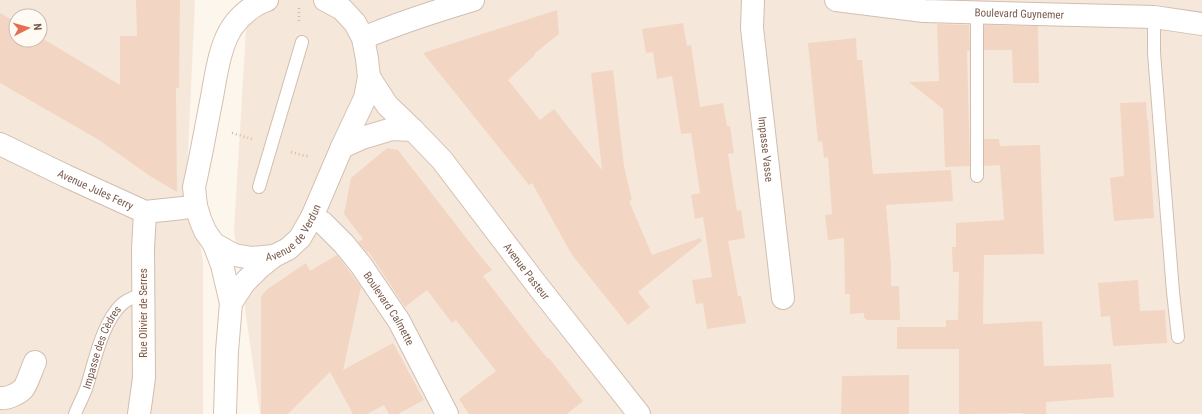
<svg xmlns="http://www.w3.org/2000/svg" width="1202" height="414" font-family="'Roboto Condensed',sans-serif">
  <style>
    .residential { fill: #f5e8da; fill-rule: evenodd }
    .building { fill: #f3d5c3 }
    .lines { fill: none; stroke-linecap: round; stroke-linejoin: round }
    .lane-casing { stroke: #d1beb0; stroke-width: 14 }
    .street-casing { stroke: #d1beb0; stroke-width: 24 }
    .secondary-casing { stroke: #d6c0b0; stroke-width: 24 }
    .path { stroke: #d9b8a5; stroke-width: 2.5; stroke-dasharray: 1 3; stroke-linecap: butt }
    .lane { stroke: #fff; stroke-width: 12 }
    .street { stroke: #fff; stroke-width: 22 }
    .secondary { stroke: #fff; stroke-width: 22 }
    .labels { text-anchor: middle; stroke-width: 3; stroke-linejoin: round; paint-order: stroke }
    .street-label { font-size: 11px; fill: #7a5c4d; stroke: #fffaf3 }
  </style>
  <rect width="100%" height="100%" fill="#fdf6ec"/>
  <g class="residential">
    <path d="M0,0H195L187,174L203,261V414H0ZM16,16H40V40H16Z"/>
    <path d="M250,0H1202V414H260L234,231L246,29Z"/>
  </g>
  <g class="building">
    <path d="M136,0H180L179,88H176L177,192L150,176L99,140L0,83V13L16,22V40H40V37L120,85V36H137Z"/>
    <path d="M557,10L559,34L534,54L535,55L508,80L540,120L554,109L602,170L591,73L613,70L624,166L632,200L629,201L652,255L700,238L702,241L638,292L650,307L628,325L572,255L532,183L529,185L423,53Z"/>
    <path d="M683,23L687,46L691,45L700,107L723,103L727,126H730L734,153L728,154L737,211L741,210L745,238L728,241L738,296H741L746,323L707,329L703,303L696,304L692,280L712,277L703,217L695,219L691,195L700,193L691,133L681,134L672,76L657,79L653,52L646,53L642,29Z"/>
    <path d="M937,24L969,25L970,51H967L970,166L945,167L943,109L909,82L939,81Z"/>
    <path d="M984,25L1038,26L1039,83H1013L1012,50H984Z"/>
    <path d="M856,38L857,60H862L873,174L951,170L953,201L886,205L891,265V286H899L900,320H866V318H864V313L850,314V294H845L844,238L828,240L825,215L832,214L828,157L824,158L822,141L818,142L808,43Z"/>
    <path d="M1146,102L1147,120H1148L1154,218L1114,221L1110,178L1124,176L1120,103Z"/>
    <path d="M984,139H999L1000,146L1040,145L1044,254L984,255L983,324L1042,321L1044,366L1111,364L1114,397L1046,402V414H1023V413L959,414V349H897V327H946V320H958L959,272H953L952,247H956V223L1004,220L1000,165L984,166Z"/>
    <path d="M387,148L398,150L478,253L492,270L483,276L531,338L548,359L549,358L583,401L567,414H469L459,399L496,371L456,320L452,323L427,290L405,307L368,251V253L358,242L363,239L344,214L351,178Z"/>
    <path d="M337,255L361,287L343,370L393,343L424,400L398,414H389L384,405L367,414H353L330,372L288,414H261V297L266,290L306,263L310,271Z"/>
    <path d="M1138,280L1140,311L1165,310L1167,343L1113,346L1110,316L1101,317L1098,283Z"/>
    <path d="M909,375V414H841L842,376Z"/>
  </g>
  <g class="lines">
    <defs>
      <g id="lane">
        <path d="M976,12L977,26V176"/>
        <path d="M1154,17V53L1173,292L1178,337"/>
        <path d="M259,187L302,42"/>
        <path id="s1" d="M75,414C78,406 83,397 86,389C94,364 102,322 122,304C128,299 136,296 144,294"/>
      </g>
      <g id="street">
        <path id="s2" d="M753,0L752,28L783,298"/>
        <path id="s3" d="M836,0L924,11L1154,17L1202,24"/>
        <path d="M363,38C399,23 436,11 473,0"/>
        <path id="s4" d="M0,144L66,176L145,212L183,208L196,206"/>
        <path id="s5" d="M312,217L323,223L344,244L361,265L399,321L447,414"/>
        <path d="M0,398C7,399 18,394 23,389C27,385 32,368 35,362"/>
        <path d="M139,414L144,378L143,249L145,212"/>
      </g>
      <g id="secondary">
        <path id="s6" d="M267,0C253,5 241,15 233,26C220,44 216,75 212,97C206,127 201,157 194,187L196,206L200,219L205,231L214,244L234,255L252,258L274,256L288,249L300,238L312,217L342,147L365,98L369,77L367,59L363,38L355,23L342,9L325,0"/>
        <path id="s7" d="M369,77L387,105L413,130L442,160L537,285L639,414"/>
        <path d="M342,147L362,138L392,129L413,130"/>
        <path d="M214,244L222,265L231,303"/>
        <path d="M225,414L227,351L231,303L244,283L259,268L274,256"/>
      </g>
    </defs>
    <use href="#lane" class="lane-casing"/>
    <use href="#street" class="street-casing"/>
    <use href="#secondary" class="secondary-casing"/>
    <g class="path">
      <path d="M299,21V8"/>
      <path d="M232,133L252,139"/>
      <path d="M291,152L305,156H309"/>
    </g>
    <use href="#lane" class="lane"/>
    <use href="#street" class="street"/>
    <use href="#secondary" class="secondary"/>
  </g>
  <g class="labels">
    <g class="street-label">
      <text dy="4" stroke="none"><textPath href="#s3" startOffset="184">Boulevard Guynemer</textPath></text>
      <text dy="4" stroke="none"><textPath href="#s2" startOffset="150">Impasse Vasse</textPath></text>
      <text dy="4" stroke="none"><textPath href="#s4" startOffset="106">Avenue Jules Ferry</textPath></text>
      <text dy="4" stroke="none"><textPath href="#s6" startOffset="365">Avenue de Verdun</textPath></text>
      <text dy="4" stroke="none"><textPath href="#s7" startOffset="251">Avenue Pasteur</textPath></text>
      <text dy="4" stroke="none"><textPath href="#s5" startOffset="121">Boulevard Calmette</textPath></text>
      <text transform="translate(143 313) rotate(-90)" y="4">Rue Olivier de Serres</text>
      <text dy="4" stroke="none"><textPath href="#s1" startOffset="72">Impasse des Cèdres</textPath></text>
    </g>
  </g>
  <g transform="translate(28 28) rotate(84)"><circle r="19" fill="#fffaf3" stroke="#cabbb1"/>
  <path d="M0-3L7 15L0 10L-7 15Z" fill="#e76f51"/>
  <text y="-6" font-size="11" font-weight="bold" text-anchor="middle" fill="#7a5c4d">N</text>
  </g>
</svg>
